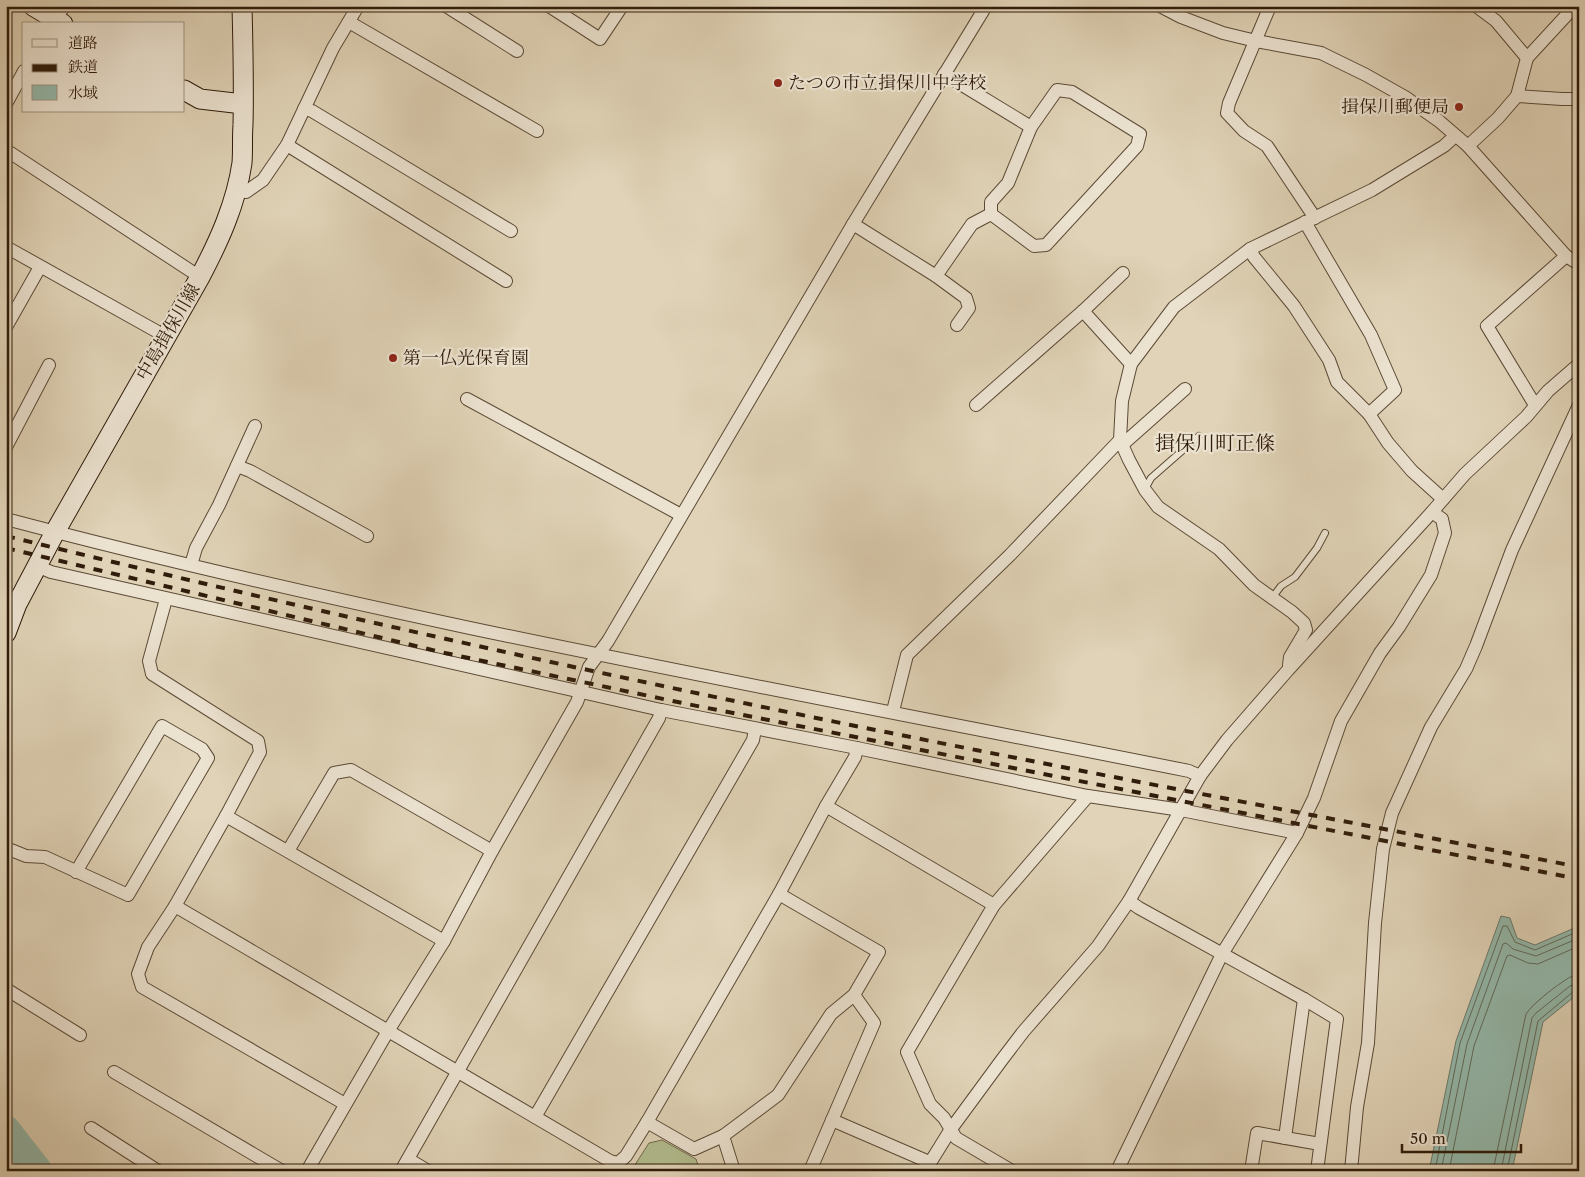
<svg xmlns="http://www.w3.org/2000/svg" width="1585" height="1177" font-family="'Libre Caslon Text','Noto Serif JP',serif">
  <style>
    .green { fill: #b2bc8e; stroke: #716c4c }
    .water { fill: #94b8aa; stroke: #6c7a6a }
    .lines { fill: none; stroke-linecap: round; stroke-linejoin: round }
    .shore { stroke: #626a5a; stroke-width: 1 }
    .river { stroke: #94b8aa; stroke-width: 29 }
    .lane-casing { stroke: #5c4a36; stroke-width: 8 }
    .street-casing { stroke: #5c4a36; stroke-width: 14 }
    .secondary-casing { stroke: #301c0b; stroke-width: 21 }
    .lane { stroke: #ebe2d0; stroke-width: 6 }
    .street { stroke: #ebe2d0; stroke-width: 12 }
    .secondary { stroke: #ebe2d0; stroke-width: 19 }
    .rail { stroke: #301c0b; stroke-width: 4; stroke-dasharray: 9 9; stroke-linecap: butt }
    .poi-dot { fill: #8f2418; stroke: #ebe2d0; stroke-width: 2 }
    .labels { text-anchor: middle; stroke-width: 4.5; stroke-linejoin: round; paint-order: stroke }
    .poi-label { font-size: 18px; fill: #301c0b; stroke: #ebe2d0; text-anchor: start }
    .street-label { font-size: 18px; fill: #301c0b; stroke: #ebe2d0 }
    .quarter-label { font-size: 20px; fill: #301c0b; stroke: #ebe2d0 }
  </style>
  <rect width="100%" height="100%" fill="#e0d3b7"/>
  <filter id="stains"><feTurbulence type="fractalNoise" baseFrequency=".004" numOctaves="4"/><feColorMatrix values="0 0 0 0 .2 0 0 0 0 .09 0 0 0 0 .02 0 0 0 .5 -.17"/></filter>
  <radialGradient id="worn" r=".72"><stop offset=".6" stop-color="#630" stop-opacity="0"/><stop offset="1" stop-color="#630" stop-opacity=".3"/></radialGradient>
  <path class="green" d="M662,1140L696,1159L700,1171H631L649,1143Z"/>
  <path class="water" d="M1501,916L1510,918L1517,938L1535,945L1579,926V993L1543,1022L1512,1171H1429L1456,1041Z"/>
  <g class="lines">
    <g class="shore">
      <path d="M1435,1171L1460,1043L1503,926H1507L1515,942L1535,950L1579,931"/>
      <path d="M1441,1171L1467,1044L1503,944L1506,943L1513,949L1536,956L1579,938"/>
      <path d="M1449,1171L1474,1046L1507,956L1510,955L1528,963L1538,964L1579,946"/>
      <path d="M1493,1171L1526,1014C1532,1004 1557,985 1567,979C1571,976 1574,976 1579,976"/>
      <path d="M1501,1171L1532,1018L1536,1013L1570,986L1579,983"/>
      <path d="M1507,1171L1538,1021L1574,991L1579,990"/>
    </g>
    <path class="river" d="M6,1130L38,1171"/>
    <defs>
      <g id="lane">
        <path d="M1145,489L1151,478L1199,436"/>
        <path d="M1272,598L1281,586L1295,577L1317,548L1325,533"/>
      </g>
      <g id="street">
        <path d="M446,6L517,51"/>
        <path d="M549,6L600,39L622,6"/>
        <path d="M1160,6L1181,17L1223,33L1256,41L1321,53L1366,75L1405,97L1439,121L1468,146L1566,256L1579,264"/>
        <path d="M1270,6L1229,103L1227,113L1244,131L1267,146L1315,218"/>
        <path d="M1476,6L1496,21L1527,58L1517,96"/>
        <path d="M349,22L537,131"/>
        <path d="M53,24L64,6"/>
        <path d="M1527,58L1575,6"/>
        <path d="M944,74L1031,127"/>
        <path d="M6,104L24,71"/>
        <path d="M304,109L312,111L511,231"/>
        <path d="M287,145L506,281"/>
        <path d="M1468,146L1498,118L1517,96L1562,99H1579"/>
        <path d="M6,150L200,277"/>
        <path d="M236,191L246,192L263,180L287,145L333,48L358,6"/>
        <path d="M1305,222L1371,335L1395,390L1369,414"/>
        <path d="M853,224L936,276L966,298L969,308L957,325"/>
        <path d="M6,247L165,336"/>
        <path d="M1250,249L1254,257L1294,306L1329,360L1337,382L1369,414L1388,443L1412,471L1443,499"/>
        <path d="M936,276L972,224L991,214V202L1008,183L1031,127L1057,90L1072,92L1140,134L1137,146L1046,245L1034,246L991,214"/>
        <path d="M1083,311L1131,364"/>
        <path d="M6,327L40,267"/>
        <path d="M467,399L681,515"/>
        <path d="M976,405L1083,311L1123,273"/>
        <path d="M1535,405L1487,326L1566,256"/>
        <path d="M1122,445L1185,389"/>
        <path d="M6,447L49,365"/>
        <path d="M237,466L250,471L367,536"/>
        <path d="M6,519C396,622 794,692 1189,771L1200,776"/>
        <path d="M191,565L196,548L219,505L255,426"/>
        <path d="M37,566L51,572L661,710L857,748L1088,796L1181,810L1297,833"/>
        <path d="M166,599L149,661L152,674L258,741L260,752L226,816L175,906L148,947L138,974L142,987L345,1104"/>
        <path d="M1289,665L1290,657L1306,630L1304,623L1292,612L1254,585L1219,549L1158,507L1145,490L1129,460L1120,440L1122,401L1131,364L1174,307L1250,249L1372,190L1444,146L1455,136"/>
        <path d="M893,711L907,655L1010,555L1120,440"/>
        <path d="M826,806L994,905"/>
        <path d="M226,816L444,941"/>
        <path d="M6,848L26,856L45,857L128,895L208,758L202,749L162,726L76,872"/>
        <path d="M288,851L334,773L351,770L492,851"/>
        <path d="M1129,901L1139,908L1304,999L1337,1019L1317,1171"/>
        <path d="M175,906L610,1161L618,1163L626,1156L647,1122L779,894L826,806L855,757L857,748"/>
        <path d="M6,989L80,1035"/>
        <path d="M114,1072L282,1171"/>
        <path d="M535,1117L753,740L755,729"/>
        <path d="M832,1120L929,1162"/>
        <path d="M647,1122L694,1149L723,1136L778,1095L831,1014L854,995L879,952L779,894"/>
        <path d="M91,1128L158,1171"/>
        <path d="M723,1136L734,1171"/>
        <path d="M1285,1138L1304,999"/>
        <path d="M408,1159L428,1171"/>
        <path d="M307,1171L388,1031L444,941L492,851L577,702L589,667L608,641L853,224L986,6"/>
        <path d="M401,1171L659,718L661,710"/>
        <path d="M810,1171L874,1023L854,995"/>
        <path d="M925,1171L951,1129L1001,1061L1023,1032L1098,946L1129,901L1200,776L1227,740L1288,670L1432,512L1465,474L1526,417L1548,391L1579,364"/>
        <path d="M1012,1171L956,1138L944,1118L930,1104L907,1052L994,905L1088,796"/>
        <path d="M1117,1171L1222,954L1297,833L1314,798L1341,721L1380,653L1399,627L1431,575L1445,533L1442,519L1432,512"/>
        <path d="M1251,1171L1257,1133L1320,1144"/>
        <path d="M1351,1171L1357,1107L1368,1043L1375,923L1383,849L1392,813L1431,727L1466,669L1476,646L1512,550L1579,405"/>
      </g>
      <g id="secondary">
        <path d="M33,6L63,24"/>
        <path d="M184,90L200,99L243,104"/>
        <path d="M6,633L17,604L55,532L200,277C219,241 236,204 242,163C243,150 242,137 243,125C244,85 243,46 242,6"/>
      </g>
    </defs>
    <use href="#lane" class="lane-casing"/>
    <use href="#street" class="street-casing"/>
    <use href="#secondary" class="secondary-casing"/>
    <use href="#lane" class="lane"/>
    <use href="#street" class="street"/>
    <use href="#secondary" class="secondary"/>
    <g class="rail">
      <path d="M6,536C328,615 651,686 976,750C1177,790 1378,827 1579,867"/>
      <path d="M6,548L445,653L687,704L1579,879"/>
    </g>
  </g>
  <g class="poi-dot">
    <circle cx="778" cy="83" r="5"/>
    <circle cx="1459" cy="107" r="5"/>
    <circle cx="393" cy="358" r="5"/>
  </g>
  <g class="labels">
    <g class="poi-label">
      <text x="788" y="89">たつの市立揖保川中学校</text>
      <text x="1449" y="113" text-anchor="end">揖保川郵便局</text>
      <text x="403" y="364">第一仏光保育園</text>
    </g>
    <g class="street-label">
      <text transform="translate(168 332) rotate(-60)" y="6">中島揖保川線</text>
    </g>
    <g class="quarter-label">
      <text x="1215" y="450">揖保川町正條</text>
    </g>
  </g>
  <rect width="1585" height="1177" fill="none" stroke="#e0d3b7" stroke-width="25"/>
  <rect x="8" y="8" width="1570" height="1162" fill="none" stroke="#301c0b" stroke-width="2.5"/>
  <rect x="12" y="12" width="1560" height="1152" fill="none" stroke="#301c0b"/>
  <rect x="22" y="22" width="162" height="90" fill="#ebe2d0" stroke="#a09381"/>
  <rect x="32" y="39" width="25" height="8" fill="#ebe2d0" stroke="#a09381"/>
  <text x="68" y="48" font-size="15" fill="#301c0b">道路</text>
  <rect x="32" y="64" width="25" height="8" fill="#301c0b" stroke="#a09381"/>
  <text x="68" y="72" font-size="15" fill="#301c0b">鉄道</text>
  <rect x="32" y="85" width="25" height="15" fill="#94b8aa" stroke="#a09381"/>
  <text x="68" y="98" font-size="15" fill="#301c0b">水域</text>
  <path d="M1402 1144v8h119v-8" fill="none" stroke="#301c0b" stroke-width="2.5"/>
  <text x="1410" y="1144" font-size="15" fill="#301c0b" stroke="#ebe2d0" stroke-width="4" paint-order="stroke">50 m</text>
  <rect width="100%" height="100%" filter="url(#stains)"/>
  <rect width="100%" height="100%" fill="url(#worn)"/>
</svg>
